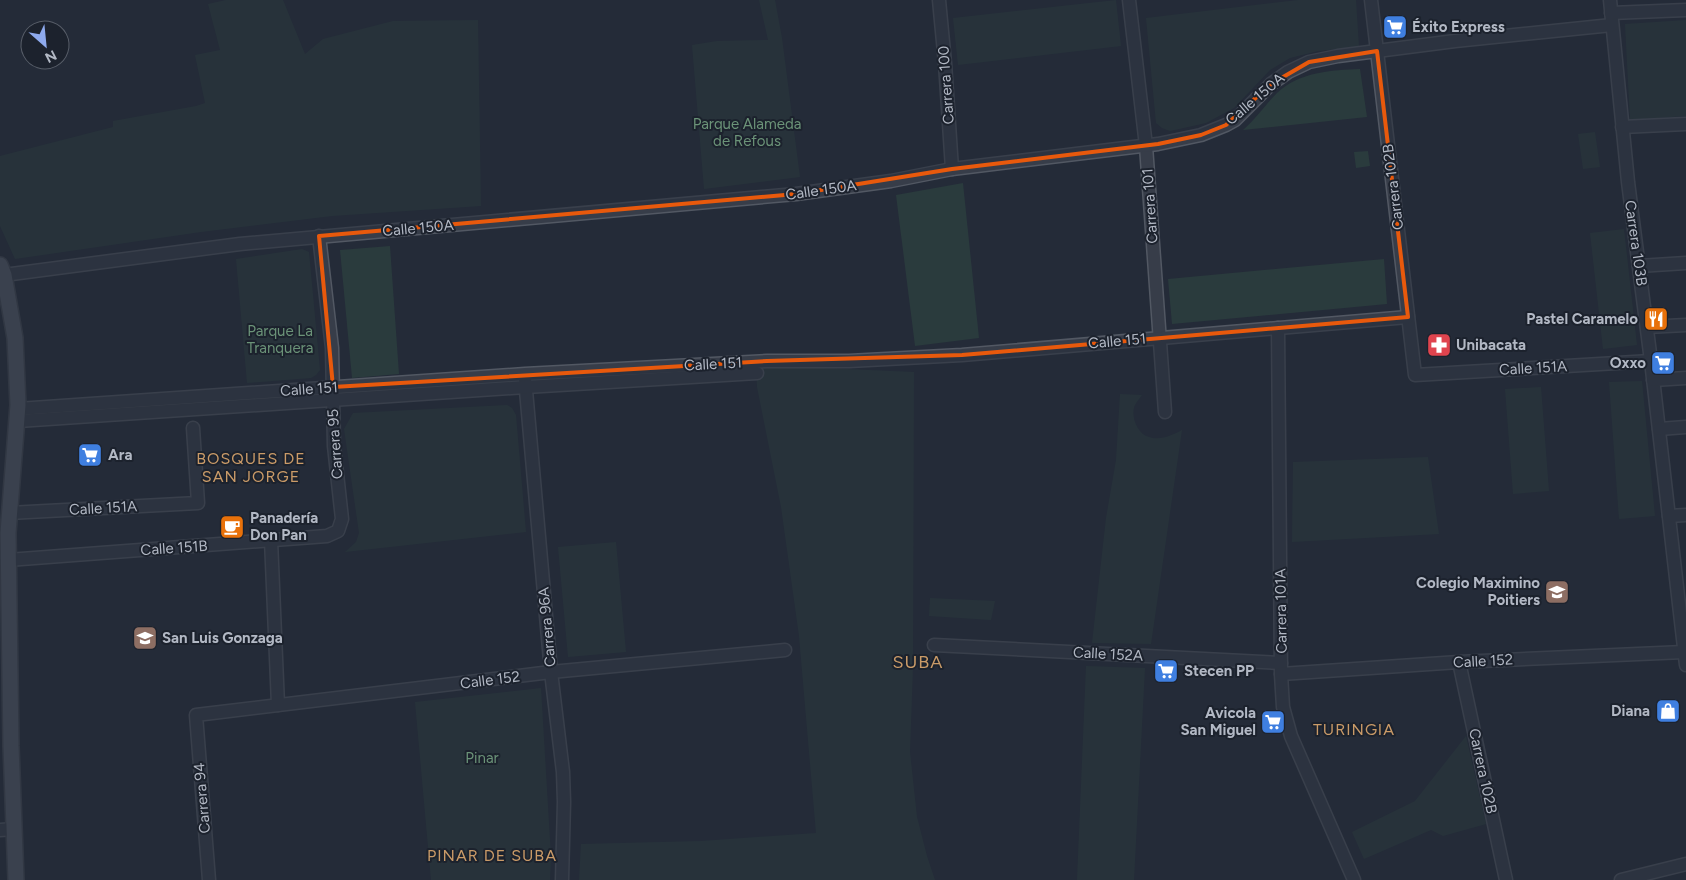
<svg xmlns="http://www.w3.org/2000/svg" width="1686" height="880" font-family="Figtree,sans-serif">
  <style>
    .green { fill: #2a3b3d }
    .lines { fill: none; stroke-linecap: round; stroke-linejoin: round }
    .minor-casing { stroke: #525863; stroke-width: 15 }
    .major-casing { stroke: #404651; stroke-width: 18 }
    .minor { stroke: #373d49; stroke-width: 12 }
    .major { stroke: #555c68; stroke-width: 15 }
    .marked { fill: none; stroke: #e8590c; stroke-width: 4; stroke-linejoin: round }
    .labels { text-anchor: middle; stroke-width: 4; stroke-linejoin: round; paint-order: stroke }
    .poi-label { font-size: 15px; font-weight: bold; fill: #b2b8c4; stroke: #1c222d; text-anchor: start }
    .street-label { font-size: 15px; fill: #b2b8c4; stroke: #1c222d }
    .park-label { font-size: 15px; fill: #6b9378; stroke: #1c222d }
    .neighbourhood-label { font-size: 16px; letter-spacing: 1px; fill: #ca9b68; stroke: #1c222d }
    .quarter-label { font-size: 18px; letter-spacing: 1px; fill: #ca9b68; stroke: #1c222d }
  </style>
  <rect width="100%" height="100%" fill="#242b38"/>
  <g class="green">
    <path d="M226,0H283L305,54L323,39L393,21L478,20L481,206L332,216L201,232L15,259L0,226V156L113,127V121L196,106L205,103L195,55L220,50L208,4Z"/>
    <path d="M759,0H775L782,38L800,177L704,189L692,45L717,41L768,40Z"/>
    <path d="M1116,0L1121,46L958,65L953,18Z"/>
    <path d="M1298,0H1356L1359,47L1318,51L1290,58L1270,70L1234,108L1206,123L1170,131L1162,128L1156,123L1146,18Z"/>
    <path d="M1686,20V116L1630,120L1625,24Z"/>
    <path d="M1360,69L1367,117L1243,130C1256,119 1265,105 1277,93C1299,72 1332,70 1360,69Z"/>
    <path d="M1595,132L1600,167L1583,169L1578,134Z"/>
    <path d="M1368,151L1370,166L1356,168L1354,152Z"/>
    <path d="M963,183L979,338L915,346L896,195Z"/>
    <path d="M1624,229L1637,345L1603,349L1590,233Z"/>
    <path d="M390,246L399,374L352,378L340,250Z"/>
    <path d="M302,249L309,252L320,370L316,375L311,378L247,383L236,259Z"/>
    <path d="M1384,259L1387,304L1172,324L1168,279Z"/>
    <path d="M756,365L914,372L913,667L910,752L917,817L927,856L935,880H579L581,844L701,841L816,833L799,636L781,507L757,387Z"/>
    <path d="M1642,381L1655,516L1619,519L1609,382Z"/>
    <path d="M1541,387L1549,491L1513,494L1505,389Z"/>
    <path d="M1120,394L1142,395C1140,398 1137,401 1135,405C1130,415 1137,434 1149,437C1160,441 1173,435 1182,430L1151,644L1092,643L1106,518L1116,460Z"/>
    <path d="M507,405L512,408L516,415L526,532L345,552L356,542L359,533L344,429L353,413Z"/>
    <path d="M1428,457L1439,534L1292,542L1293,462Z"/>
    <path d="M616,542L626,652L568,657L558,547Z"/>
    <path d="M930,598L995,601L991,620L929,616Z"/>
    <path d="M1086,666L1145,668L1134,880H1077Z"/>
    <path d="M541,688L551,857L550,880H431L415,702Z"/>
    <path d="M1466,736L1486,824L1443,836L1431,830L1364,859L1352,832L1415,801Z"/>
  </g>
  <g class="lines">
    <defs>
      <g id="minor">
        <path d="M939,0L945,63L952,169"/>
        <path d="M1129,0L1146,146L1165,412"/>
        <path d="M1371,0L1415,375L1651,361"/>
        <path d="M1610,0L1628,182L1651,361L1686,665"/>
        <path d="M1611,13L1686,10"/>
        <path d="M1622,127L1686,124"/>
        <path d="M1639,266L1686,263"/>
        <path d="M4,275L240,244L796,194L891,181L952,169L1158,144L1201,135L1226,125L1235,120L1271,84L1288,72L1309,62L1338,56L1455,41L1612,25"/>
        <path d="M1647,327L1686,325"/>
        <path d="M1278,328L1281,674L1283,707L1291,736L1354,880"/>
        <path d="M525,379L551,672L563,772L564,802L562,880"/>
        <path d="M1653,380L1686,378"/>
        <path d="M18,409L525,374L767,361H849L962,355L1408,317"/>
        <path d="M18,421L526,387L757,373"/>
        <path d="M1659,429L1686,427"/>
        <path d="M9,513L198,503L193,428"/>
        <path d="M1669,516L1686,515"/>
        <path d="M271,540L278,705"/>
        <path d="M8,560L327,536L338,531L342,519L334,446L332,348L319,236"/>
        <path d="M934,645L1281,663"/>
        <path d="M1459,662L1506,880"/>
        <path d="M1281,674L1459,662L1684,652"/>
        <path d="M0,830L14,829"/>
        <path d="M209,880L196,715L551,672L785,650"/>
        <path d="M1621,880L1686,864"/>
      </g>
      <path id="major" d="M0,265L4,275L15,338L18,405L8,533L11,746L16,880"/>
    </defs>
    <use href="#minor" class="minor-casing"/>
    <use href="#major" class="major-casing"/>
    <use href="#minor" class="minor"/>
    <use href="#major" class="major"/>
  </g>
  <path d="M0 0H1686V880H0ZM1377,51L1408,317L962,355L767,361L333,387L319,236L796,194L952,169L1158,144L1201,135L1226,125L1271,84L1309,62Z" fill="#242b38" fill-opacity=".55" fill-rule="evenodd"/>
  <path class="marked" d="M1377,51L1408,317L962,355L767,361L333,387L319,236L796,194L952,169L1158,144L1201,135L1226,125L1271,84L1309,62Z"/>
  <defs>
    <symbol id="supermarket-square" viewBox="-11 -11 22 22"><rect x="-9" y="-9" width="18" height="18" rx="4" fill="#3f7fe0" stroke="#1c222d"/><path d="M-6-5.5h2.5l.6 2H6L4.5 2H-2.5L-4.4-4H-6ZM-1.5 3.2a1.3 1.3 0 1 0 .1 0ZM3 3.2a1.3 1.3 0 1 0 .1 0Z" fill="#fff"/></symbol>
    <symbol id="restaurant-square" viewBox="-11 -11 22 22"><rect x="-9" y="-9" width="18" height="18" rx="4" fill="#e8710a" stroke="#1c222d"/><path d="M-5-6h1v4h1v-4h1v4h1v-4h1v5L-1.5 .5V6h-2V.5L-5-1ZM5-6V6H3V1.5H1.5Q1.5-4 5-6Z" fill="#fff"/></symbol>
    <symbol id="pharmacy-square" viewBox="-11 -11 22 22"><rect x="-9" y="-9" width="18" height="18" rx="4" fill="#e0444e" stroke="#1c222d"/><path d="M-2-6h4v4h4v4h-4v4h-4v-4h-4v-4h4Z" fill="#fff"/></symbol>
    <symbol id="cafe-square" viewBox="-11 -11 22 22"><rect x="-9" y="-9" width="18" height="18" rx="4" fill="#e8710a" stroke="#1c222d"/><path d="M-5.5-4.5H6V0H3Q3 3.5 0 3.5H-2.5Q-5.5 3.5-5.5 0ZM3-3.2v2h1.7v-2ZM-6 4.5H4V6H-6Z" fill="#fff"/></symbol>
    <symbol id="school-square" viewBox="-11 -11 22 22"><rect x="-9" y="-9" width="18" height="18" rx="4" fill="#8d6e63" stroke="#1c222d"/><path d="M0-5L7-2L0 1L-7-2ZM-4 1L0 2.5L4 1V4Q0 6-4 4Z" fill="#fff"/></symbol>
    <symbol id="shop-square" viewBox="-11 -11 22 22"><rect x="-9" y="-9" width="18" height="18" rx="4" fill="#3f7fe0" stroke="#1c222d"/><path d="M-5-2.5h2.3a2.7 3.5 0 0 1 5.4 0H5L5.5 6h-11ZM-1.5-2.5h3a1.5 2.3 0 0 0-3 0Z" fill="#fff"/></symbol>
  </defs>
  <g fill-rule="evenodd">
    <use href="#supermarket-square" x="1381" y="13" width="28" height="28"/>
    <use href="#restaurant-square" x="1642" y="305" width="28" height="28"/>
    <use href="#pharmacy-square" x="1425" y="331" width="28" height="28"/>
    <use href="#supermarket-square" x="1649" y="349" width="28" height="28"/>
    <use href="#supermarket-square" x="76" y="441" width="28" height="28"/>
    <use href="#cafe-square" x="218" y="513" width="28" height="28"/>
    <use href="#school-square" x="1543" y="578" width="28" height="28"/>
    <use href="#school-square" x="131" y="624" width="28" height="28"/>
    <use href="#supermarket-square" x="1152" y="657" width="28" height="28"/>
    <use href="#shop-square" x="1654" y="697" width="28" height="28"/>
    <use href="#supermarket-square" x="1259" y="708" width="28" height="28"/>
  </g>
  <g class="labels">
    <g class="poi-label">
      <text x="1412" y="32">Éxito Express</text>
      <text x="1638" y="324" text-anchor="end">Pastel Caramelo</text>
      <text x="1456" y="350">Unibacata</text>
      <text x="1646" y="368" text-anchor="end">Oxxo</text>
      <text x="108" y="460">Ara</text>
      <text x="250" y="523">Panadería<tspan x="250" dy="17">Don Pan</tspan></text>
      <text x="1540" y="588" text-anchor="end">Colegio Maximino<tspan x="1540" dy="17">Poitiers</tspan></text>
      <text x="162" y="643">San Luis Gonzaga</text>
      <text x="1184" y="676">Stecen PP</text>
      <text x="1650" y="716" text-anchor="end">Diana</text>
      <text x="1256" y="718" text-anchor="end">Avicola<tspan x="1256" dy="17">San Miguel</tspan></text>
    </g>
    <g class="street-label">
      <text transform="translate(946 85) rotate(-94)" y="5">Carrera 100</text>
      <text transform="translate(1255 99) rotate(-40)" y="5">Calle 150A</text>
      <text transform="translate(1393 187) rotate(-97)" y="5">Carrera 102B</text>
      <text transform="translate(821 190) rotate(-8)" y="5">Calle 150A</text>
      <text transform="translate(1150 206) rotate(-94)" y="5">Carrera 101</text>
      <text transform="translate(418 228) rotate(-5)" y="5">Calle 150A</text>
      <text transform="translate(1636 243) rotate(82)" y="5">Carrera 103B</text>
      <text transform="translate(1117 341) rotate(-5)" y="5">Calle 151</text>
      <text transform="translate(713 364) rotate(-3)" y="5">Calle 151</text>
      <text transform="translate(1533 368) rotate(-3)" y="5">Calle 151A</text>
      <text transform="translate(309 389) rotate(-4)" y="5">Calle 151</text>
      <text transform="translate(335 444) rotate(-94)" y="5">Carrera 95</text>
      <text transform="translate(103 508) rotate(-3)" y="5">Calle 151A</text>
      <text transform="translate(174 548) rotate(-4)" y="5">Calle 151B</text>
      <text transform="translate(1281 611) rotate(-91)" y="5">Carrera 101A</text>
      <text transform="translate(547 627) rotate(-95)" y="5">Carrera 96A</text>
      <text transform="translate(1108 654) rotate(3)" y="5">Calle 152A</text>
      <text transform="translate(1483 661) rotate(-3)" y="5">Calle 152</text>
      <text transform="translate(490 680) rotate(-7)" y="5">Calle 152</text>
      <text transform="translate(1483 771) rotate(78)" y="5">Carrera 102B</text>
      <text transform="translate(202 798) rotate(-95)" y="5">Carrera 94</text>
    </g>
    <g class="park-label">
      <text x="747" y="129">Parque Alameda<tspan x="747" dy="17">de Refous</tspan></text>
      <text x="280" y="336">Parque La<tspan x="280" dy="17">Tranquera</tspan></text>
      <text x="482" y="763">Pinar</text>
    </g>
    <g class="neighbourhood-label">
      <text x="251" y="464">BOSQUES DE<tspan x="251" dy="18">SAN JORGE</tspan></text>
      <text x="1354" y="735">TURINGIA</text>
      <text x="492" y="861">PINAR DE SUBA</text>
    </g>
    <g class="quarter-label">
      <text x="918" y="668">SUBA</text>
    </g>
  </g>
  <g transform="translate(45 45) rotate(153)"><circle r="24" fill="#1c222d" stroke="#585e69"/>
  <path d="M0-4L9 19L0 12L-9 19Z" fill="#8eaaee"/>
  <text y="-8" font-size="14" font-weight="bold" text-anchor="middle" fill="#b2b8c4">N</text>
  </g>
</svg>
